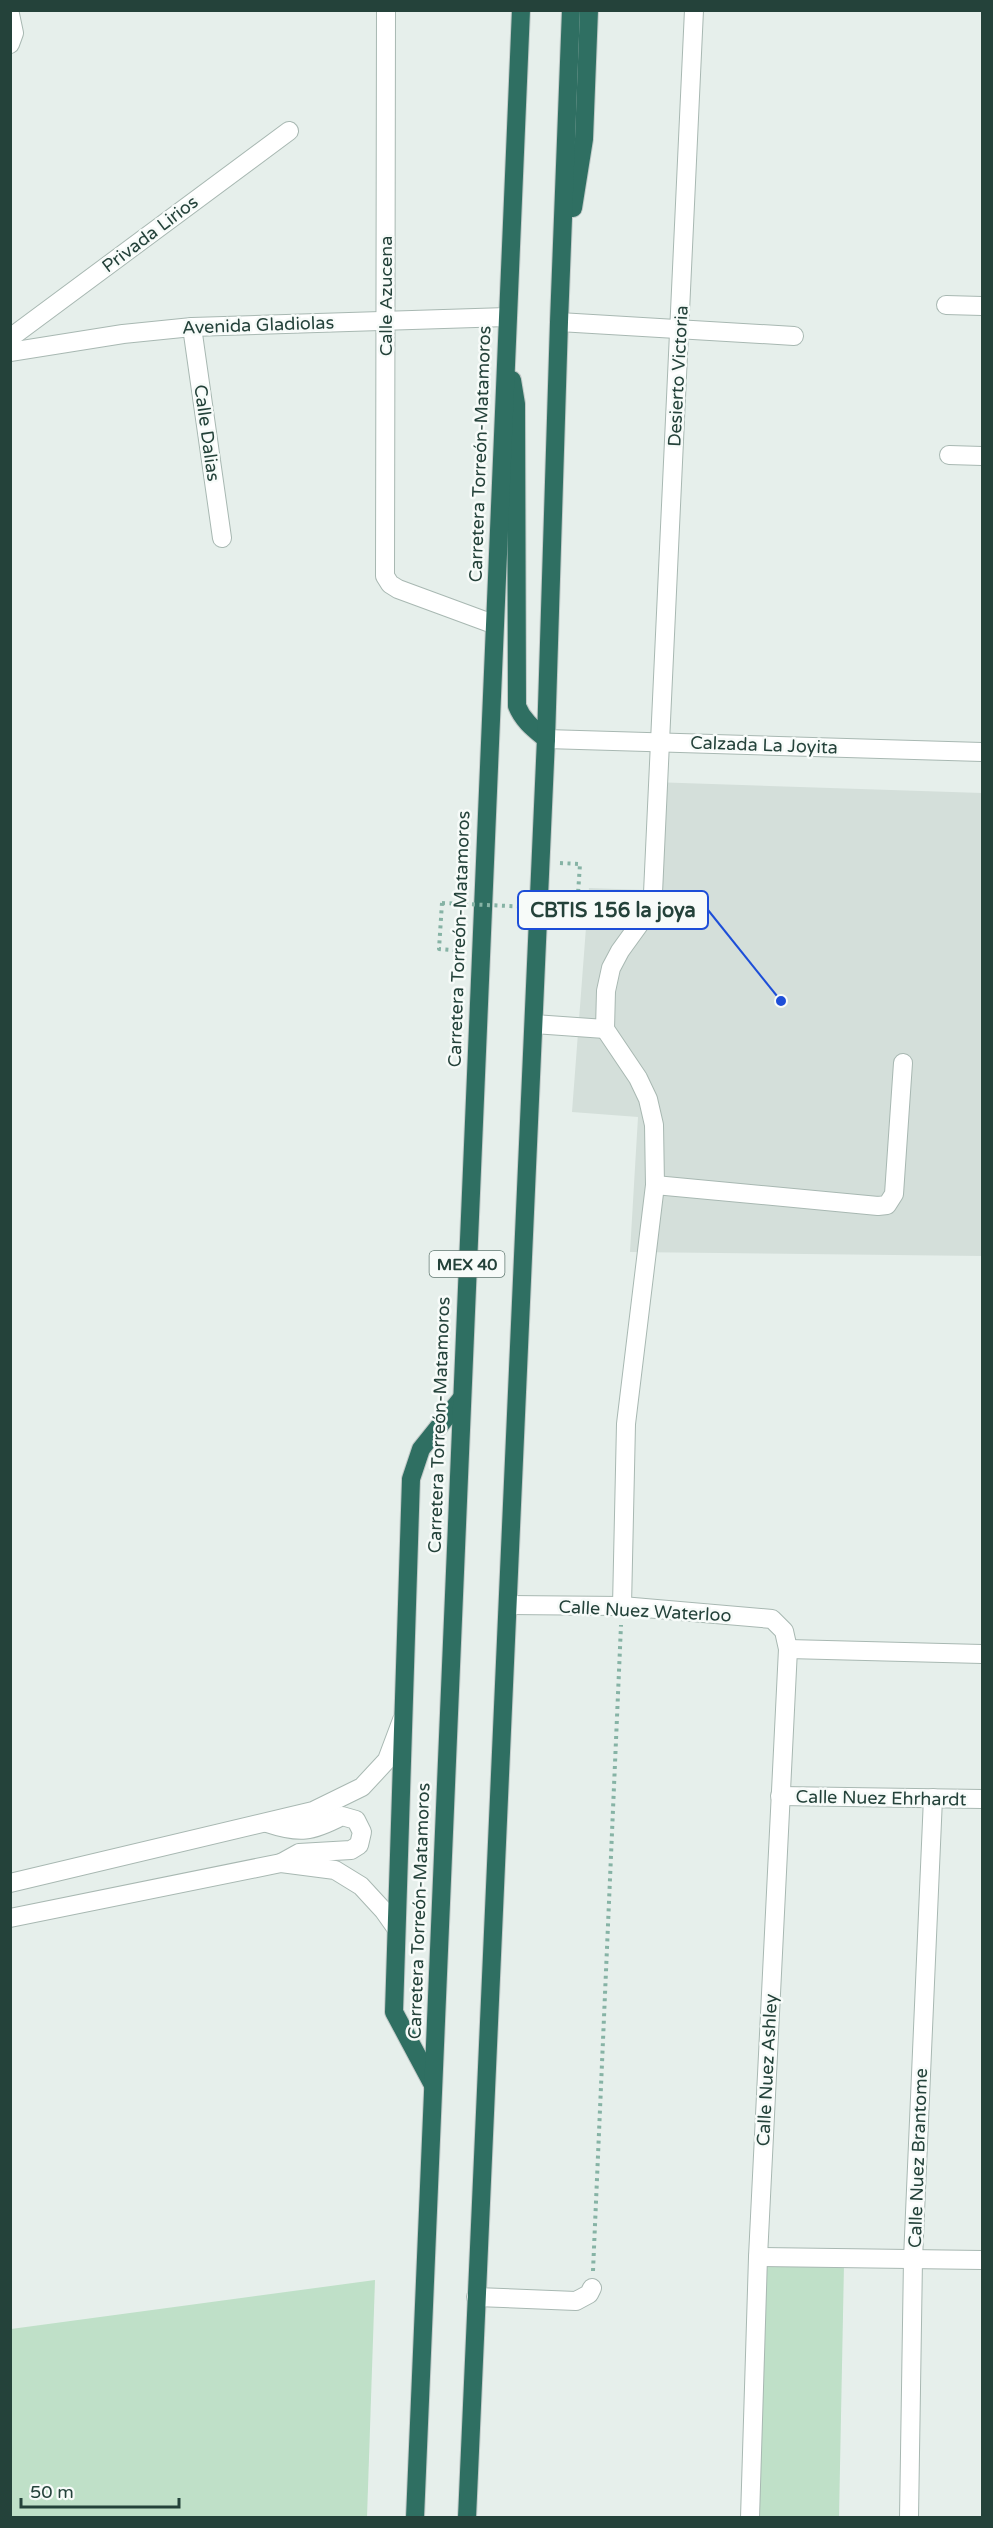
<svg xmlns="http://www.w3.org/2000/svg" width="993" height="2528" font-family="'Varela Round',sans-serif">
  <style>
    .built { fill: #d4dfda }
    .green { fill: #bfe0c8 }
    .lines { fill: none; stroke-linecap: round; stroke-linejoin: round }
    .minor-casing { stroke: #a8b8b2; stroke-width: 20 }
    .highway-casing { stroke: #c2cac8; stroke-width: 20 }
    .path { stroke: #86b3a5; stroke-width: 4; stroke-dasharray: 3 4.5; stroke-linecap: butt }
    .minor { stroke: #fff; stroke-width: 18 }
    .highway { stroke: #2f6f62; stroke-width: 18 }
    .path-bridge { stroke: #86b3a5; stroke-width: 4; stroke-dasharray: 3 4.5; stroke-linecap: butt }
    .labels { text-anchor: middle; stroke-width: 5; stroke-linejoin: round; paint-order: stroke }
    .shield { fill: #f7fbf9; stroke: #637a73; stroke-width: 1.5 }
    .shield-label { font-size: 16px; font-weight: bold; fill: #24423a }
    .street-label { font-size: 18px; fill: #24423a; stroke: #f7fbf9 }
    .leader { fill: none; stroke: #1d4ed8; stroke-width: 2 }
    .callout-dot { fill: #1d4ed8; stroke: #f7fbf9; stroke-width: 2 }
    .callout { fill: #f7fbf9; stroke: #1d4ed8; stroke-width: 2 }
    .callout-label { font-size: 20px; text-anchor: middle; font-weight: bold; fill: #24423a }
  </style>
  <rect width="100%" height="100%" fill="#e6efeb"/>
  <path class="built" d="M652,782L982,793V1256L630,1252L638,1117L572,1112L589,888L645,890Z"/>
  <g class="green">
    <path d="M766,2262L844,2264L839,2517L759,2518Z"/>
    <path d="M375,2280L367,2517H11V2329Z"/>
  </g>
  <g class="lines">
    <defs>
      <g id="minor">
        <path d="M386,10L385,576L390,584L398,589L493,624"/>
        <path d="M10,14L14,33L10,44"/>
        <path d="M946,305L982,306"/>
        <path d="M559,322L794,336"/>
        <path d="M192,327L222,538"/>
        <path d="M10,338L289,131"/>
        <path d="M10,352L123,334L192,327L507,317"/>
        <path d="M949,455L982,456"/>
        <path d="M546,739L982,752"/>
        <path d="M534,1024L605,1029"/>
        <path d="M655,1185L878,1206L887,1205L894,1194L903,1063"/>
        <path d="M509,1605L622,1606L772,1619L784,1631L788,1649L758,2257L750,2518"/>
        <path d="M622,1606L626,1424L655,1185L654,1125L648,1099L638,1078L605,1029L606,991L611,968L620,951L646,915L653,893L694,10"/>
        <path d="M788,1649L982,1654"/>
        <path d="M780,1796L982,1799"/>
        <path d="M267,1823C300,1834 311,1832 342,1816L356,1820L362,1832L359,1845L351,1850L299,1853L281,1863"/>
        <path d="M10,1883L313,1811L362,1787L387,1760L402,1720"/>
        <path d="M10,1918L281,1863L335,1870L361,1886L384,1911L396,1928"/>
        <path d="M758,2257L982,2260"/>
        <path d="M476,2297L576,2301L589,2294L592,2288"/>
        <path d="M909,2518L913,2259L933,1798"/>
      </g>
      <g id="highway">
        <path d="M573,208L584,139L589,10"/>
        <path d="M512,380L516,404L517,706C523,721 534,729 546,739"/>
        <path d="M433,2085L394,2012L411,1479L421,1449L461,1399"/>
        <path d="M415,2518L521,10"/>
        <path d="M467,2518L546,739L559,322L571,10"/>
      </g>
    </defs>
    <use href="#minor" class="minor-casing"/>
    <use href="#highway" class="highway-casing"/>
    <g class="path">
      <path d="M560,863L580,864L577,909"/>
      <path d="M442,903L439,949L464,951"/>
      <path d="M593,2271L621,1625"/>
    </g>
    <use href="#minor" class="minor"/>
    <use href="#highway" class="highway"/>
    <path class="path-bridge" d="M442,903L577,909"/>
  </g>
  <g class="labels">
    <rect class="shield" x="429.5" y="1251" width="75" height="26" rx="4.5"/>
    <g class="shield-label">
      <text x="467" y="1270">MEX 40</text>
    </g>
    <g class="street-label">
      <text transform="translate(150 234) rotate(-37)" y="6">Privada Lirios</text>
      <text transform="translate(386 296) rotate(-90)" y="6">Calle Azucena</text>
      <text transform="translate(258 325) rotate(-2)" y="6">Avenida Gladiolas</text>
      <text transform="translate(678 376) rotate(-87)" y="6">Desierto Victoria</text>
      <text transform="translate(207 433) rotate(82)" y="6">Calle Dalias</text>
      <text transform="translate(480 454) rotate(-88)" y="6">Carretera Torreón-Matamoros</text>
      <text transform="translate(764 745) rotate(2)" y="6">Calzada La Joyita</text>
      <text transform="translate(459 939) rotate(-88)" y="6">Carretera Torreón-Matamoros</text>
      <text transform="translate(439 1425) rotate(-88)" y="6">Carretera Torreón-Matamoros</text>
      <text transform="translate(645 1611) rotate(3)" y="6">Calle Nuez Waterloo</text>
      <text transform="translate(881 1798) rotate(1)" y="6">Calle Nuez Ehrhardt</text>
      <text transform="translate(419 1911) rotate(-88)" y="6">Carretera Torreón-Matamoros</text>
      <text transform="translate(767 2070) rotate(-87)" y="6">Calle Nuez Ashley</text>
      <text transform="translate(918 2158) rotate(-88)" y="6">Calle Nuez Brantome</text>
    </g>
  </g>
  <path class="leader" d="M781 1001L708 910"/>
  <circle class="callout-dot" cx="781" cy="1001" r="6"/>
  <rect class="callout" x="518" y="891" width="190" height="38" rx="6"/>
  <g class="callout-label">
    <text x="613" y="917">CBTIS 156 la joya</text>
  </g>
  <rect width="993" height="2528" fill="none" stroke="#24423a" stroke-width="24"/>
  <path d="M21 2498v9h158v-9" fill="none" stroke="#24423a" stroke-width="3"/>
  <text x="30" y="2498" font-size="18" fill="#24423a" stroke="#f7fbf9" stroke-width="4.5" paint-order="stroke">50 m</text>
</svg>
